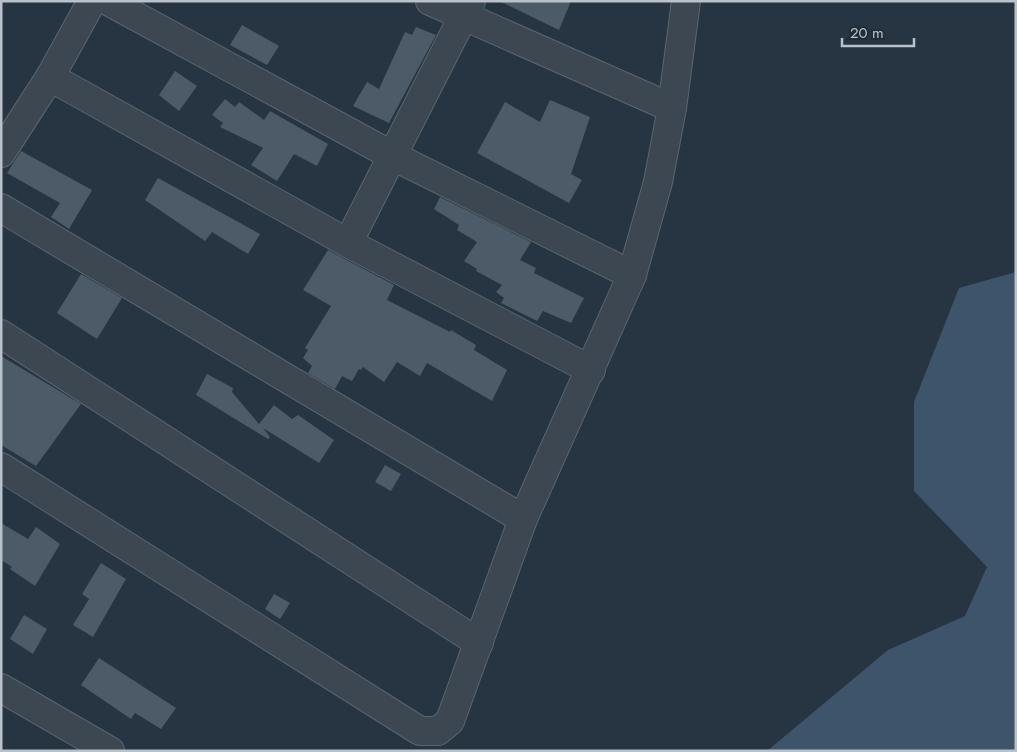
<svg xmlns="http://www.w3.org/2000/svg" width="1017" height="752" font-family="Jost,sans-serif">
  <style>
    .water { fill: #3e546a }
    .building { fill: #4c5b67 }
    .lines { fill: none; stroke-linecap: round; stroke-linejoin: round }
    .minor-casing { stroke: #5a656f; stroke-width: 30 }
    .minor { stroke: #3c4751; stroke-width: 28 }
  </style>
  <rect width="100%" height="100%" fill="#273542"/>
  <path class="water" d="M1016,272V751H767L888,650L965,616L987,567L914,491V402L959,288Z"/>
  <g class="building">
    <path d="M499,1H571L559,30Z"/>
    <path d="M242,25L279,46L267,65L230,45Z"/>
    <path d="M416,27L436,35L389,123L353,106L367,82L379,89L405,32L412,35Z"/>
    <path d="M175,71L197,86L179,111L159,95Z"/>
    <path d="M225,99L235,107L239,102L264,120L270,111L328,144L317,166L294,154L277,181L251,165L263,148L220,127L223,123L212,115Z"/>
    <path d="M550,100L590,117L571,174L582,180L569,203L477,153L505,102L540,122Z"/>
    <path d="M21,151L92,190L69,229L51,217L60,203L7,173Z"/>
    <path d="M158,178L260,234L248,254L212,232L205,241L145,200Z"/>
    <path d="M440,197L531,242L520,260L536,268L534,273L584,298L571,323L543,311L537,321L501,303L504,298L496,292L502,285L476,271L477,269L464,261L477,242L457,230L459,225L434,209Z"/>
    <path d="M328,250L394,285L387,300L450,332L451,330L476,345L474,350L507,370L492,401L427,363L420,376L397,362L384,382L363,367L361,370L359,369L352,381L342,376L335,389L308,373L312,366L303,358L308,350L305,348L331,306L303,290Z"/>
    <path d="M81,274L122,298L97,339L57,313Z"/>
    <path d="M1,356L81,404L36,466L1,445Z"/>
    <path d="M207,374L233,388L232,392L259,424L274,405L292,419L298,415L334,440L319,463L263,428L270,437L268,439L196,395Z"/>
    <path d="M385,465L401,474L391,491L375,482Z"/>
    <path d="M1,523L28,539L36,527L60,544L35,586L10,569L12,567L1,560Z"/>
    <path d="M101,563L126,579L93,637L73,625L89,599L82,594Z"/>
    <path d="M274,594L290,603L280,619L265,609Z"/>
    <path d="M24,615L47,629L33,654L10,639Z"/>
    <path d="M99,658L176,708L161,729L135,713L131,719L81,685Z"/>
  </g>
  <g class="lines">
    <defs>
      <g id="minor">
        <path d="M108,1L393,156L632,275"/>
        <path d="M430,1L672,108"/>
        <path d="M50,77L348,243L591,370"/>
        <path d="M1,153L50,77L92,1"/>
        <path d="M1,208L523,519"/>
        <path d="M348,243L471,1"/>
        <path d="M1,334L479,643"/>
        <path d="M1,467L420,731H438L450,721L523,519L632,275L658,182L672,108L686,1"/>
        <path d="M1,688L110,751"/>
      </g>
    </defs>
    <use href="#minor" class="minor-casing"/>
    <use href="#minor" class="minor"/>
  </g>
  <rect width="1017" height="752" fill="none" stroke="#b9c2cb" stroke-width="5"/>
  <path d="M842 38v8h72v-8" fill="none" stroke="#b9c2cb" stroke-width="2.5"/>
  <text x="850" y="38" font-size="15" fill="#b9c2cb" stroke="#202c37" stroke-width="4" paint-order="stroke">20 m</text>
</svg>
